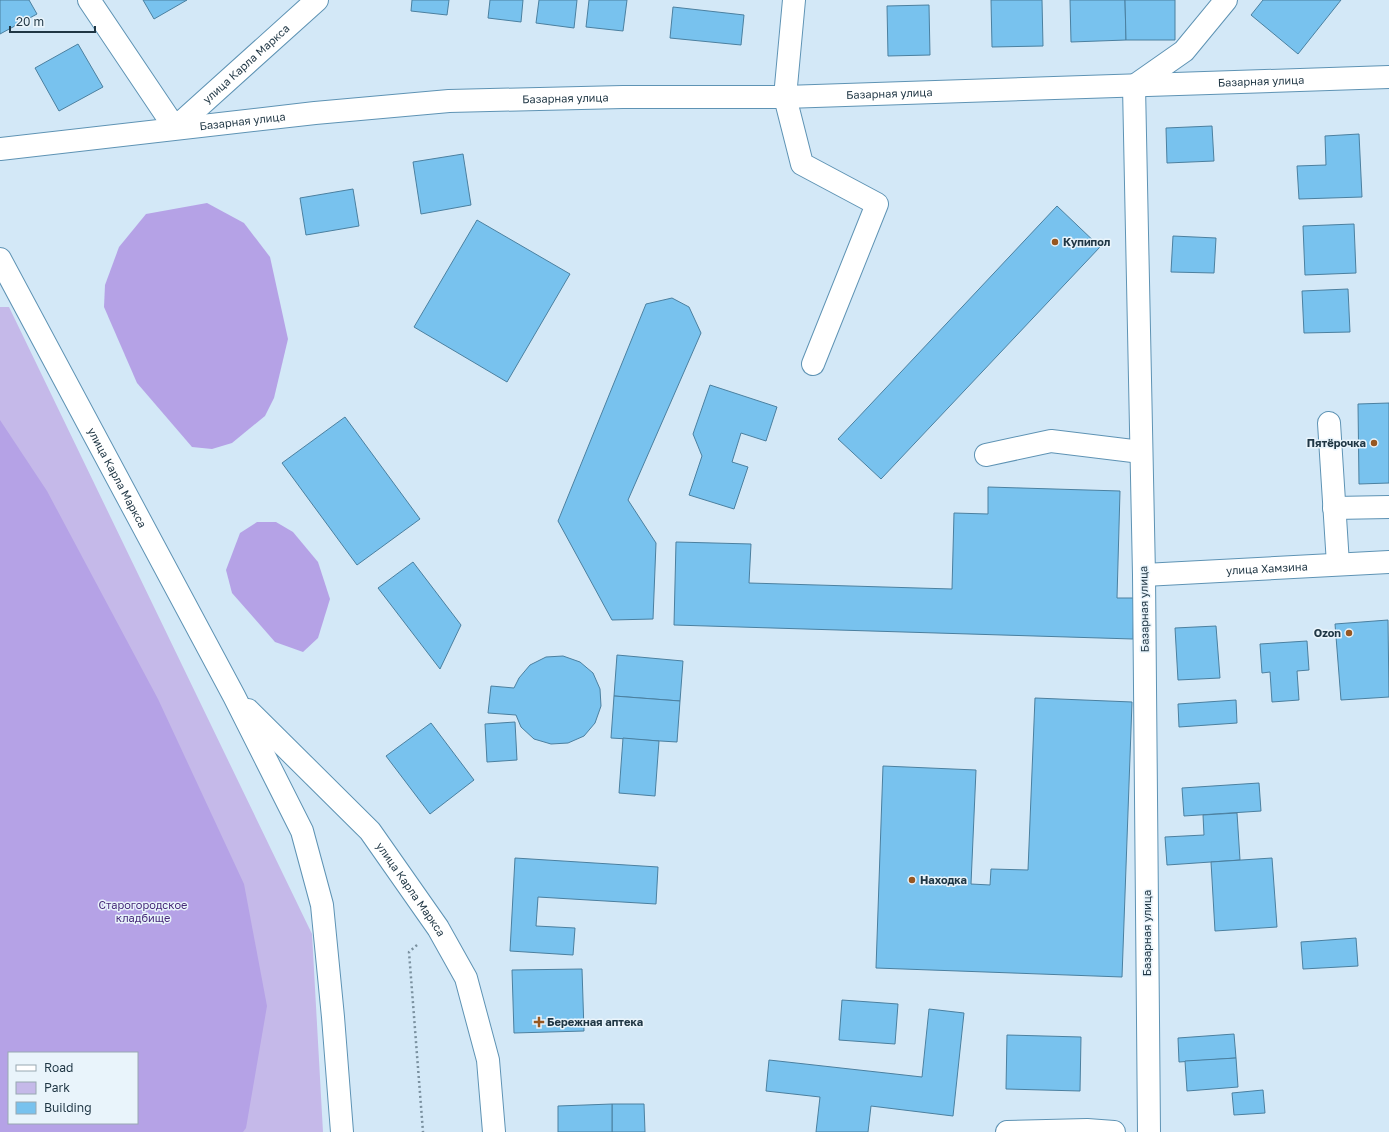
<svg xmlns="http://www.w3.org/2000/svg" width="1389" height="1132" font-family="'Golos Text',sans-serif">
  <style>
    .green { fill: #c5b9e9; fill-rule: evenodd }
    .forest { fill: #b5a2e6; fill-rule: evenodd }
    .building { fill: #78c2ee; stroke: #4b80a0 }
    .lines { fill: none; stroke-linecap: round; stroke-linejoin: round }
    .minor-casing { stroke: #5e93b4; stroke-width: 24 }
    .major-casing { stroke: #5e93b4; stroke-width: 24 }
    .path { stroke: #7a909f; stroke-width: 2.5; stroke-dasharray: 2 3; stroke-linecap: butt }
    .minor { stroke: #fff; stroke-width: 22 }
    .major { stroke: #fff; stroke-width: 22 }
    .poi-dot { fill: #975721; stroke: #e9f4fb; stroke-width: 1.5 }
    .labels { text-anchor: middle; stroke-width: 3; stroke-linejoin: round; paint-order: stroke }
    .street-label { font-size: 11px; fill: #1f3644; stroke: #e9f4fb }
    .poi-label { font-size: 11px; font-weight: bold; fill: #1f3644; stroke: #e9f4fb; text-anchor: start }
    .park-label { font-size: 11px; fill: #482b7a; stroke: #e9f4fb }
  </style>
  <rect width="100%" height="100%" fill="#d3e8f7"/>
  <path class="green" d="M0,307H9L312,934L323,1132H0ZM9,1053H137V1123H9Z"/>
  <g class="forest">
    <path d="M207,203L244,223L270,257L288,339L274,398L265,416L232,443L212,449L192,447L137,383L104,307L105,285L119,247L146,214Z"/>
    <path d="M0,420L47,491L158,699L244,884L267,1006L246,1128L243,1132H0ZM9,1053H137V1123H9Z"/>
    <path d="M257,522H276L293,532L318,562L330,599L318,638L303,652L275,642L232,593L226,570L240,533Z"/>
  </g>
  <g class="building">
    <path d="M0,0H29L37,14L0,34Z"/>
    <path d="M143,0H187L154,19Z"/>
    <path d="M412,0H449L447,15L411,11Z"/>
    <path d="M490,0H523L521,22L488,18Z"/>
    <path d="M539,0H577L574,28L536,23Z"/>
    <path d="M589,0H627L623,31L586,27Z"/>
    <path d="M991,0H1042L1043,46L992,47Z"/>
    <path d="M1070,0H1125L1126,40L1071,42Z"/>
    <path d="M1125,0H1175V40H1126Z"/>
    <path d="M1263,0H1341L1298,54L1251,15Z"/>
    <path d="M929,5L930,55L888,56L887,6Z"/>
    <path d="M673,7L744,15L741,45L670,38Z"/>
    <path d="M78,44L103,87L59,111L35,68Z"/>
    <path d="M1212,126L1214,161L1167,163L1166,128Z"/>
    <path d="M1359,134L1362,197L1299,199L1297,166L1326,165L1325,136Z"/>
    <path d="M463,154L471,205L421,214L413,162Z"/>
    <path d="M353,189L359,226L306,235L300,198Z"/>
    <path d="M1057,206L1100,247L881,479L838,439Z"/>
    <path d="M477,220L570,274L507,382L414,327Z"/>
    <path d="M1354,224L1356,273L1305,275L1303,226Z"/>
    <path d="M1173,236L1216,238L1214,273L1171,272Z"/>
    <path d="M1348,289L1350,332L1304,333L1302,291Z"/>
    <path d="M672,298L689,307L701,333L628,500L656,543L653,619L612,620L558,521L646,304Z"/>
    <path d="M710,385L777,407L766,441L741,433L732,462L748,467L734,509L689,495L702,456L693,434Z"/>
    <path d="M1389,403V483L1359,484L1358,404Z"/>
    <path d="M345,417L420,519L357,565L282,463Z"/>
    <path d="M988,487L1120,491L1117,598H1134L1133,639L674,625L676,542L751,544L749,583L952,589L954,513L988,514Z"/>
    <path d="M413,562L461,625L440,669L378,588Z"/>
    <path d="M1388,620L1389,697L1341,700L1335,624Z"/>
    <path d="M1216,626L1220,678L1178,680L1175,628Z"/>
    <path d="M1307,641L1309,670L1297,671L1299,700L1272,702L1270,672L1262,673L1260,644Z"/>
    <path d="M617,655L683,661L680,701L614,696Z"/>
    <path d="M563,656L580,662L593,673L600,689L601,706L595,723L584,736L568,743L551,744L534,739L521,727L516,715L488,713L491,686L514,688L519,678L530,665L546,657Z"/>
    <path d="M614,696L680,701L677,742L611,738Z"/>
    <path d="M1035,698L1132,702L1122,977L876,968L883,766L976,770L971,884L990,885L991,869L1028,870Z"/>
    <path d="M1236,700L1237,723L1179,727L1178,704Z"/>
    <path d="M515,722L517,760L487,762L485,724Z"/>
    <path d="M431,723L474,780L430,814L386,756Z"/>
    <path d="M623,738L659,741L655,796L619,793Z"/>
    <path d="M1259,783L1261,811L1184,816L1182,788Z"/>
    <path d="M1237,813L1240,860L1167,865L1165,837L1204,835L1203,815Z"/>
    <path d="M515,858L658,867L656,904L538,897L536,926L575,928L573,955L510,951Z"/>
    <path d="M1272,858L1277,927L1215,931L1211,862Z"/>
    <path d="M1356,938L1358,966L1303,969L1301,942Z"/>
    <path d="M582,969L584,1031L514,1033L512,970Z"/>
    <path d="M842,1000L898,1004L895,1044L839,1040Z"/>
    <path d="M929,1009L964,1013L953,1116L871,1106L868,1132H816L820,1097L766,1091L769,1060L922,1077Z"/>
    <path d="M1234,1034L1236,1058L1179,1062L1178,1038Z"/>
    <path d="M1007,1035L1081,1037L1080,1091L1006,1089Z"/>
    <path d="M1236,1058L1238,1087L1187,1091L1185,1061Z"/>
    <path d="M1263,1090L1265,1113L1234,1115L1232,1093Z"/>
    <path d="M612,1104H644L645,1132H612Z"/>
    <path d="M612,1104V1132H558V1106Z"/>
  </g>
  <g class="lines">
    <defs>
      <g id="minor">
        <path id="s1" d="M89,0L175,128L317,0"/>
        <path d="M794,0L785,97L802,164L877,204L813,364"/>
        <path id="s2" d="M0,149L315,113L449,101L623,97H785L1389,77"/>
        <path d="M1329,423L1338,564"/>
        <path d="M986,455L1051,441L1141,452"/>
        <path d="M1334,508L1389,507"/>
        <path id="s3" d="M1144,575L1389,562"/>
        <path d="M1007,1132L1087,1130L1114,1132"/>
        <path d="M1149,1132L1144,575L1134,86L1184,51L1226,0"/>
      </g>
      <g id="major">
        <path id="s4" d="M0,259L234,696L302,831L322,905L333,1017L342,1132"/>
        <path id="s5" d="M248,710L370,831L438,928L466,978L488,1060L494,1132"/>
      </g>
    </defs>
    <use href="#minor" class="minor-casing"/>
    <use href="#major" class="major-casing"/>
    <path class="path" d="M417,945L409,952L423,1132"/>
    <use href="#minor" class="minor"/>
    <use href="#major" class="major"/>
  </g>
  <g class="poi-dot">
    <circle cx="1055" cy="242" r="4"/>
    <circle cx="1374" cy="443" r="4"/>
    <circle cx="1349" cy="633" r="4"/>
    <circle cx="912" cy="880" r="4"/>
    <path d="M537 1016h4v4h4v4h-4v4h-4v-4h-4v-4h4z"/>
  </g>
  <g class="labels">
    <g class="street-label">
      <text dy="4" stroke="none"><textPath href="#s1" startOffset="250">улица Карла Маркса</textPath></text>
      <text dy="4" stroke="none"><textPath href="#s2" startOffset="1264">Базарная улица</textPath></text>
      <text dy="4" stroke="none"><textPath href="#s2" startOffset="892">Базарная улица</textPath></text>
      <text dy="4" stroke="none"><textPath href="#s2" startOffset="568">Базарная улица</textPath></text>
      <text dy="4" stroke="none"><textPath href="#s2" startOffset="244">Базарная улица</textPath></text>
      <text dy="4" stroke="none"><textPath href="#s4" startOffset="248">улица Карла Маркса</textPath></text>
      <text dy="4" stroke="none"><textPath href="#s3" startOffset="123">улица Хамзина</textPath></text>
      <text transform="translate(1144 609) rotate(-91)" y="4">Базарная улица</text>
      <text dy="4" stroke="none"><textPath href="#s5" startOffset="243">улица Карла Маркса</textPath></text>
      <text transform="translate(1147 933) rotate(-90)" y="4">Базарная улица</text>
    </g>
    <g class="poi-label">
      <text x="1063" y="246">Купипол</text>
      <text x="1366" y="447" text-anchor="end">Пятёрочка</text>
      <text x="1341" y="637" text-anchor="end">Ozon</text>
      <text x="920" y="884">Находка</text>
      <text x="547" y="1026">Бережная аптека</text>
    </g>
    <g class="park-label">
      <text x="143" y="909">Старогородское<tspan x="143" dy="13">кладбище</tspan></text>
    </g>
  </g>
  <rect x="8" y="1052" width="130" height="72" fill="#e9f4fb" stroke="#98a8b2"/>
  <rect x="16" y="1065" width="20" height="6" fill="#ffffff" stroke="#98a8b2"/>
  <text x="44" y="1072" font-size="12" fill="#1f3644">Road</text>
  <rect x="16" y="1082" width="20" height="12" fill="#c5b9e9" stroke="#98a8b2"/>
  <text x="44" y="1092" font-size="12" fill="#1f3644">Park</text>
  <rect x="16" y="1102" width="20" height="12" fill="#78c2ee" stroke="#98a8b2"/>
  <text x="44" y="1112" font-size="12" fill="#1f3644">Building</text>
  <path d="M10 26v6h85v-6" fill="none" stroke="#1f3644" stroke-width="2"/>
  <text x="16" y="26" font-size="12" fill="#1f3644" stroke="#e9f4fb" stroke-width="3" paint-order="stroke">20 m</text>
</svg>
